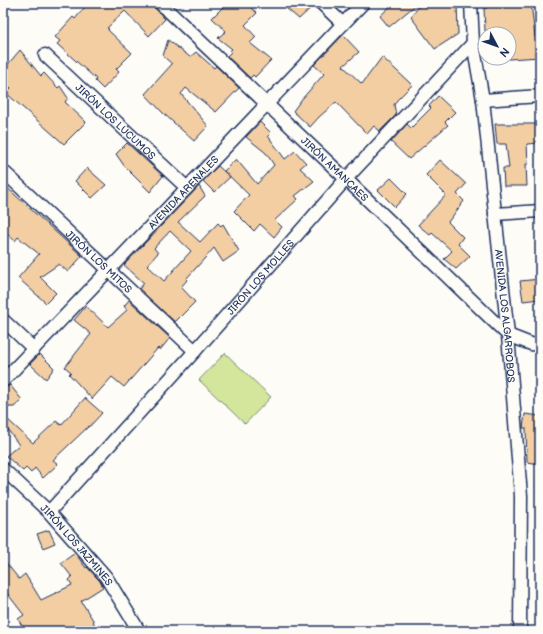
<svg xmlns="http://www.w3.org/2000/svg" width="543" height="634" font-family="'Balsamiq Sans',sans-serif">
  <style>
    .green { fill: #d3e69b; stroke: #778a7c }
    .building { fill: #f3cea3; stroke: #1b2f5e; fill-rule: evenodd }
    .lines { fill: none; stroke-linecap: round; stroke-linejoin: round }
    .street-casing { stroke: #1b2f5e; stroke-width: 15 }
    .street { stroke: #fdfcf7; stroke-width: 12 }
    .labels { text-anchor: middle; stroke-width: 3; stroke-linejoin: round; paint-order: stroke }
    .street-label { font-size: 10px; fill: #1b2f5e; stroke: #fdfcf7 }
  </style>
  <rect width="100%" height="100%" fill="#fdfcf7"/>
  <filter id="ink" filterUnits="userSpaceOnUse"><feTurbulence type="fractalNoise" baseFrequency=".025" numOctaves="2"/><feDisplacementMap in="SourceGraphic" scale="8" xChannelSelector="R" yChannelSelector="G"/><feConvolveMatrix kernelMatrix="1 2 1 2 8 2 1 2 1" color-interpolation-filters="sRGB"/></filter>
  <g filter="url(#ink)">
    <path class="green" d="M225,353L271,397L245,424L199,380Z"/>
    <g class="building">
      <path d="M88,3H153L155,8L165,19L149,36L125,11L107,28L109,29L108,30L132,53L116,69L119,72L103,89L95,81L96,79L57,44L60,41L55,37L73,17L75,19Z"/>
      <path d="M224,3H246L257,13L245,25L256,37L250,43L271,60L255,77L253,75L250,78L227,56L231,52L230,51L232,49L218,38L226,31L212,18L224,6Z"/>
      <path d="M280,3H314V5L299,19Z"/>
      <path d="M394,3H418L389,27L380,16Z"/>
      <path d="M421,3H457L458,34L435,49L411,17Z"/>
      <path d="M486,3H531L535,37H540V57L509,59V34H491L490,31H485L484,8H487Z"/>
      <path d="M343,35L359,52L343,66L362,84L382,57L412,85L397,100L394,105L396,115L380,131L374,126L367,134L336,102L319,117L310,127L293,111L301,100L324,74L314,65Z"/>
      <path d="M168,40L190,57L196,52L214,68L216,66L239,88L216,112L186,88L181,94L208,126L194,141L163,113L145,94L172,64L163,56Z"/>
      <path d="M20,50L41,76L44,73L58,88L60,86L68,98L65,102L86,122L64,144L6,93L11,88L5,82L4,69Z"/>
      <path d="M438,96L455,112L445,122L448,125L409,159L391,142L407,124L411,128L431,108L429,106Z"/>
      <path d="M260,122L271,133L268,136L285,159L295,151L306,163L300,168L314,181L295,196L298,199L275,220L282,227L274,237L260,224L254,231L234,211L249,195L224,171L236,159L257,184L274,165L266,153L246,137Z"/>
      <path d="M495,124H540V143L527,144L528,164H526L527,186H504L503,168H509L506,144H497Z"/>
      <path d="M127,143L163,176L150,192L125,167L116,154Z"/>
      <path d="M440,160L466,184L457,194L464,201L448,222L463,237L458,244L470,256L456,269L444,259L452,251L432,233L430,235L418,225L446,195L426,175Z"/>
      <path d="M218,166L230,177L214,192L203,181Z"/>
      <path d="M87,168L106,185L92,198L75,181Z"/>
      <path d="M391,178L407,194L395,207L378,190Z"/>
      <path d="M3,184L82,256L68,272L59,264L40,277L56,293L46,303L18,278L39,254L18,237L15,241L3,230Z"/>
      <path d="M199,186L205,196L178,222L200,242L218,223L221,226L223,224L239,251L223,262L214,248L186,279L187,280L181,287L195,302L175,322L139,289L144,283L124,265ZM170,231L191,251L164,281L147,265L158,253L154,248Z"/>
      <path d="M540,279V299L523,301L520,281Z"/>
      <path d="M129,300L170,338L160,350L158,348L124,387L112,377L92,399L69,374L71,372L65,367L91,334L74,320L86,306L108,327L127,310L124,306Z"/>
      <path d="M40,354L54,368L46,379L30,364Z"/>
      <path d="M10,385L22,400L14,407H9L3,400V388H5Z"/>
      <path d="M85,398L102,413L90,426H89L53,460L58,464L43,478L35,468L31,473L26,468L23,471L6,456L19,445L3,423V421L6,418L33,443L56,421L61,425Z"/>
      <path d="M525,414L540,416V464L527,462L526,428H523Z"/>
      <path d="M49,530L55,543L43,548L37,534Z"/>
      <path d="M75,553L86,568L87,567L100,581L103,587L81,601L93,620L96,631H25L18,619L24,615L3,588V559L19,579L25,574L41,600L72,585L69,580L72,577L61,563Z"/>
    </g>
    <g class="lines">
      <defs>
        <g id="street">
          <path id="s1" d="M160,3L346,179L508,335L531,344L540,345"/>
          <path d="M321,3L343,24"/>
          <path id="s2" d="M471,3L473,43L483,100L508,335L521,496L520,631"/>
          <path id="s3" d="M45,55L187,188"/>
          <path d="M483,100L540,96"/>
          <path id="s4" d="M3,171L195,351"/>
          <path d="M495,214L540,211"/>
          <path d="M3,320L34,349"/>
          <path id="s5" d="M3,381L363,3"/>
          <path id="s6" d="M3,469L49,512L106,577L139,631"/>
          <path id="s7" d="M49,512L195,351L346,179L473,43"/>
        </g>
      </defs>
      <use href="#street" class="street-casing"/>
      <use href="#street" class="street"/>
    </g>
  </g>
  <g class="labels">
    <g class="street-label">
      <text dy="4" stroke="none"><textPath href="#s3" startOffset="97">JIRÓN LOS LÚCUMOS</textPath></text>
      <text dy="4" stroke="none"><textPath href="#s1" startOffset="241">JIRÓN AMANCAES</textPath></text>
      <text dy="4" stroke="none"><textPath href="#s5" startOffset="261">AVENIDA ARENALES</textPath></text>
      <text dy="4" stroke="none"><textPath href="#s4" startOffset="132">JIRÓN LOS MITOS</textPath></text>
      <text dy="4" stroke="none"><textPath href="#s7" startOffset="316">JIRÓN LOS MOLLES</textPath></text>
      <text dy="4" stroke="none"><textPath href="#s2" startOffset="315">AVENIDA LOS ALGARROBOS</textPath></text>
      <text dy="4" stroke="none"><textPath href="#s6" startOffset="106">JIRÓN LOS JAZMINES</textPath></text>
    </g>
  </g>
  <rect width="543" height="634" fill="none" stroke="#fdfcf7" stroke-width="16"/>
  <rect x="8" y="8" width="527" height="618" fill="none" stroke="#1b2f5e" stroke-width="1.5" filter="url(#ink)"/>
  <g transform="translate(497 46) rotate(131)"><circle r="19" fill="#fdfcf7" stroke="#a3aaba"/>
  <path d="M0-3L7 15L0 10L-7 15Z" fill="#1b2f5e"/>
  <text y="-6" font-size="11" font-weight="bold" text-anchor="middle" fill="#1b2f5e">N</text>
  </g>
</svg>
